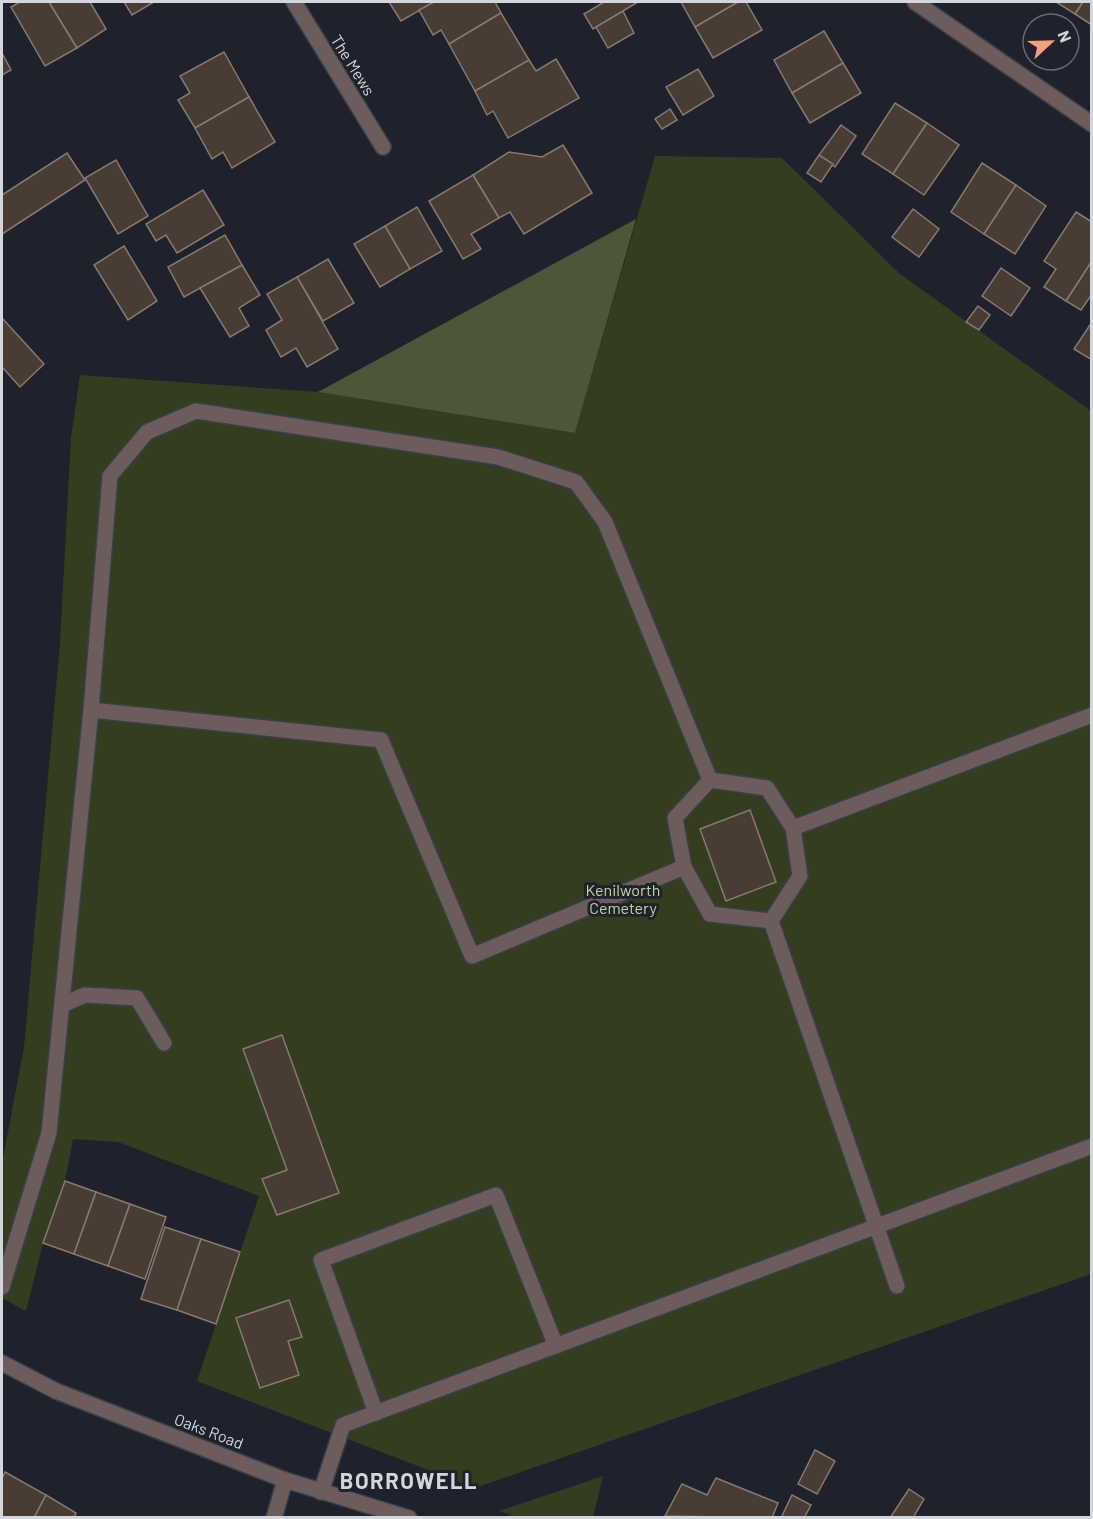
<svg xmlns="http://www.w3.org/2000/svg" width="1093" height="1519" font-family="Barlow,sans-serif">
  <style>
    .green { fill: #353d21 }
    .forest { fill: #4e563a }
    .building { fill: #483c34; stroke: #877971; stroke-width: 1.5 }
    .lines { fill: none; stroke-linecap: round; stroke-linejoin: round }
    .lane-casing { stroke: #3c3f49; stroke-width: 18 }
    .street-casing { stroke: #3c3f49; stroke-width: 18 }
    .lane { stroke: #6c5c5b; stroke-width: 15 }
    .street { stroke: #6c5c5b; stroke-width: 15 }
    .labels { text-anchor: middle; stroke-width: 6; stroke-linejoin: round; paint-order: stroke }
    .street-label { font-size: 16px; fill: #d4d6de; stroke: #1f222d }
    .park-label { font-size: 16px; fill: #c5d59e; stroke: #1f222d }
    .district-label { font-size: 22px; font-weight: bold; letter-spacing: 1.5px; fill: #d4d6de; stroke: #1f222d }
  </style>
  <rect width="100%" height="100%" fill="#1f222d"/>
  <g class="green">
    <path d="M655,156L782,158L900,274L1091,411V1274L475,1488L197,1381L259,1196L118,1142L73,1139L65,1181L43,1243L26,1311L2,1298V1164L24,1047L60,643L71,438L80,375L318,392L575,433Z"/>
    <path d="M603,1476L593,1517H515L499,1511Z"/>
  </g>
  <path class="forest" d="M636,219L575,433L318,392Z"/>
  <g class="building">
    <path d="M20,2H49L77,48L45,66L11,7Z"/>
    <path d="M49,2H90L106,29L77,48Z"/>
    <path d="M124,2H154L132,15Z"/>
    <path d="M389,2H434L401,21Z"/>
    <path d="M434,2H495L501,13L449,44L441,30L433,35L419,10Z"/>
    <path d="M604,2H638L593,29L584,14Z"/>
    <path d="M681,2H738L695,27Z"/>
    <path d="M738,2H746L762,30L713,58L695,27Z"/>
    <path d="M1056,2H1083L1075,14Z"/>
    <path d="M1083,2H1092V25L1075,14Z"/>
    <path d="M623,11L634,33L608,48L596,27Z"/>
    <path d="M501,13L529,60L475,91L449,44Z"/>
    <path d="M824,31L843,63L792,93L774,60Z"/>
    <path d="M224,52L249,97L195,128L178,100L190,93L180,76Z"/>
    <path d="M2,53L11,70L2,75Z"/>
    <path d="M556,59L579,98L508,138L493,111L487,115L475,91L529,60L536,71Z"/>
    <path d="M843,63L861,93L810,123L792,93Z"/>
    <path d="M698,69L714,96L683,115L666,87Z"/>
    <path d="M249,97L275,142L232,168L223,152L212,159L195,128Z"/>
    <path d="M895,103L927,123L893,174L862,154Z"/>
    <path d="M670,109L677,120L662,129L655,119Z"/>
    <path d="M927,123L959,145L924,195L893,174Z"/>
    <path d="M841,125L856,136L835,167L819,155Z"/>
    <path d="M563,145L592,193L524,234L510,212L499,218L473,175L509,152L542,157Z"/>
    <path d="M67,153L85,180L2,234V195Z"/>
    <path d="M819,155L833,164L821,182L807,173Z"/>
    <path d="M116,160L148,216L118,234L85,178Z"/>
    <path d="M982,163L1016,185L984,234L951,212Z"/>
    <path d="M473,175L499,218L471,234L481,249L463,259L429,201Z"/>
    <path d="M1016,185L1046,206L1015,254L984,234Z"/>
    <path d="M203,190L224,225L177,253L166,235L156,241L146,224Z"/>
    <path d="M417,207L442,251L410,269L385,226Z"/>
    <path d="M913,209L939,229L919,257L892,237Z"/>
    <path d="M1076,212L1092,222V261L1066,301L1044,287L1056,269L1044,261Z"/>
    <path d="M385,226L410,269L380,287L354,244Z"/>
    <path d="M225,235L242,265L184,297L168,267Z"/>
    <path d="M124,246L157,301L128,320L94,265Z"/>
    <path d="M328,259L354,303L323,321L297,277Z"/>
    <path d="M1092,261V294L1081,310L1066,301Z"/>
    <path d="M242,265L260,295L239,308L249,326L230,337L200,288Z"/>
    <path d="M1001,268L1030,288L1011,316L982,296Z"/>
    <path d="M297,277L338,349L307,367L296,348L281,357L266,330L282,320L267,294Z"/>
    <path d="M978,306L990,315L979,330L966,322Z"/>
    <path d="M2,318L44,364L20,387L2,367Z"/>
    <path d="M1092,322V360L1074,349Z"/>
    <path d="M750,810L776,882L726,901L700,829Z"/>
    <path d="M282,1035L339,1193L277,1215L262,1179L287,1170L243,1049Z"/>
    <path d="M65,1181L96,1192L74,1254L43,1243Z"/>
    <path d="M96,1192L130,1204L108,1266L74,1254Z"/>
    <path d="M130,1204L166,1217L145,1279L108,1266Z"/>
    <path d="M165,1227L201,1239L177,1310L141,1299Z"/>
    <path d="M201,1239L240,1252L216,1324L177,1310Z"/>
    <path d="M289,1300L302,1337L288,1341L299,1375L260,1388L236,1318Z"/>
    <path d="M815,1450L835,1461L817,1494L798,1484Z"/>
    <path d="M5,1472L46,1495L34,1518H2V1479Z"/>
    <path d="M716,1478L778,1503L772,1518L665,1516L682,1484L707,1495Z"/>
    <path d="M909,1489L924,1499L913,1518H890Z"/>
    <path d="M46,1495L76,1513L74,1518H34Z"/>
    <path d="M792,1495L811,1505L804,1518H781Z"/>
  </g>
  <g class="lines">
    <defs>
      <g id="lane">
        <path d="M710,780L675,818L684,867L472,956L381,740L91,710L110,476L147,432L196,411L498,457L576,482L605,522L710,780L767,788L793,828L1092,715"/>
        <path d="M793,828L800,876L771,921L897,1286"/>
        <path d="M684,867L710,914L771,921"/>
        <path d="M62,1005L85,995L137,998L164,1043"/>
        <path d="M2,1287L49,1133L91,710"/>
        <path d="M376,1413L321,1260L496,1195L556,1346"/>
        <path d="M321,1492L343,1425L1092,1146"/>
      </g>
      <g id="street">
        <path d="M294,2L383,147"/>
        <path d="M915,2L1092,124"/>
        <path d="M2,1363L56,1391L285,1480L409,1518"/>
        <path d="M274,1518L285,1480"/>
      </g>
    </defs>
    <use href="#lane" class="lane-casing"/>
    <use href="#street" class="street-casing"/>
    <use href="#lane" class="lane"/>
    <use href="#street" class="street"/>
  </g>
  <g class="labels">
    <g class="street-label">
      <text transform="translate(353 65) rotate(58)" y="6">The Mews</text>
      <text transform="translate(209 1431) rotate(21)" y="6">Oaks Road</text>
    </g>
    <g class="park-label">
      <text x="623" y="896">Kenilworth<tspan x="623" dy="18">Cemetery</tspan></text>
    </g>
    <g class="district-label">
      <text x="409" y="1489">BORROWELL</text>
    </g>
  </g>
  <rect width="1093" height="1519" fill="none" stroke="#d4d6de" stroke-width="6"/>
  <g transform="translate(1051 42) rotate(68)"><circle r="28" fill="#1f222d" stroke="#676a74" stroke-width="1.5"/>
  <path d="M0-4.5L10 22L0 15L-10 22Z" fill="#f2a07f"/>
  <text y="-9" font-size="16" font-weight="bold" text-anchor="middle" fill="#d4d6de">N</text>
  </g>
</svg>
